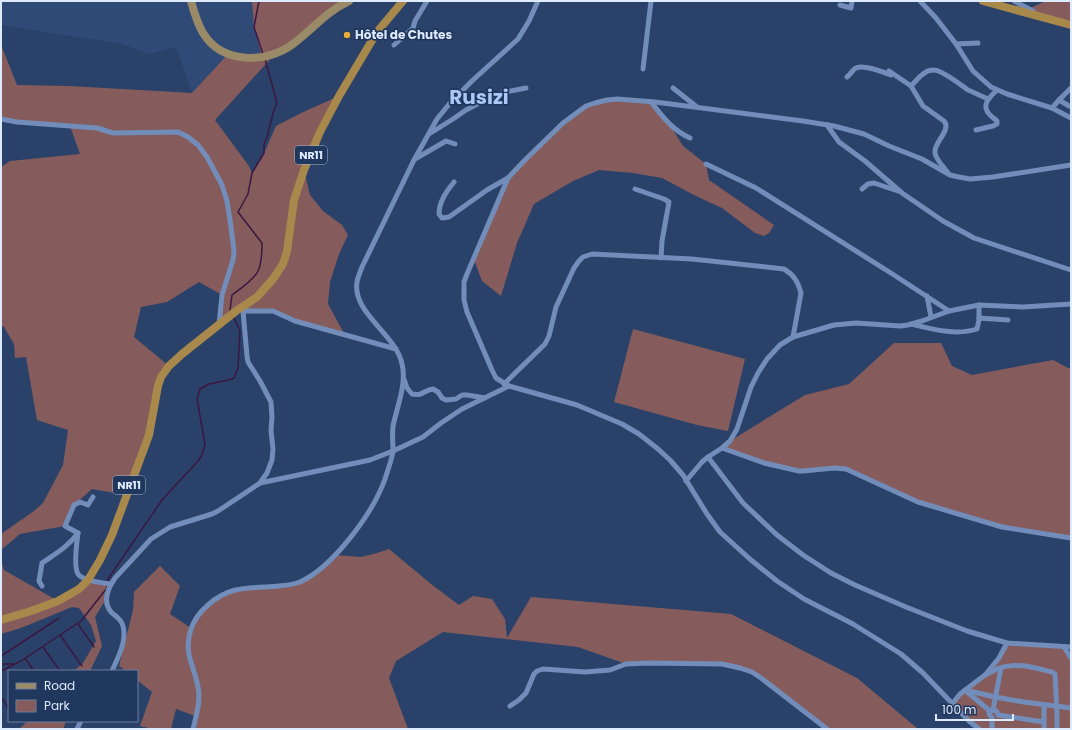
<svg xmlns="http://www.w3.org/2000/svg" width="1072" height="730" font-family="Poppins,sans-serif">
  <style>
    .built { fill: #304a78 }
    .green { fill: #855c5b }
    .lines { fill: none; stroke-linecap: round; stroke-linejoin: round }
    .stream { stroke: #3a1842; stroke-width: 1.5 }
    .minor { stroke: #728dba; stroke-width: 5 }
    .primary { stroke: #9a8a67; stroke-width: 8 }
    .trunk { stroke: #a8894b; stroke-width: 8 }
    .poi-dot { fill: #e7ac36; stroke: #20375e; stroke-width: 1.5 }
    .labels { text-anchor: middle; stroke-width: 3.5; stroke-linejoin: round; paint-order: stroke }
    .shield { fill: #20375e; stroke: #a5b4ce; stroke-width: 1 }
    .shield-label { font-size: 11px; font-weight: bold; fill: #deeafe }
    .poi-label { font-size: 12px; font-weight: bold; fill: #deeafe; stroke: #20375e; text-anchor: start }
    .town-label { font-size: 20px; font-weight: bold; fill: #aac7f6; stroke: #20375e }
  </style>
  <rect width="100%" height="100%" fill="#2a4269"/>
  <path class="built" d="M1,1H252L254,27L262,57L228,54L192,93L176,47L149,54L122,44L1,25Z"/>
  <g class="green">
    <path d="M252,1H349L274,55L215,120L249,166L252,173L262,158L276,126L299,114L339,96L304,170L310,195L323,211L342,225L348,235L339,254L330,282L328,304L345,335L276,313L243,311L219,325L222,295L199,282L167,302L141,307L134,337L169,366L161,377L150,429L126,495L92,489L74,505L65,526L20,534L1,550V534L34,511L43,503L63,465L68,430L37,420L26,357L15,358L14,344L4,327L1,325V167L10,161L80,154L70,126L1,119V45L17,85L69,86L192,93L228,54L262,57L254,27Z"/>
    <path d="M1046,1H1071V25L1028,9Z"/>
    <path d="M651,100L670,125L683,146L706,164L709,180L774,225L769,233L764,236L755,233L722,208L696,196L662,178L633,173L599,170L573,181L534,204L517,243L501,296L482,281L473,257L505,181L549,135L595,101Z"/>
    <path d="M633,329L745,359L728,431L697,425L614,402Z"/>
    <path d="M894,343H941L952,366L972,375L1053,360L1068,368H1071V538L1002,527L918,502L846,469L803,471L777,466L722,448L730,441L805,395L849,384Z"/>
    <path d="M389,549L431,584L459,605L473,596L492,599L505,619L507,638L531,597L731,614L857,678L918,729H827L752,673L722,664H626L578,647L443,632L396,661L389,678L408,729H193L195,716L176,709L171,729H153L140,726L152,692L137,680V671H126L119,666L133,610L134,592L160,566L180,586L170,614L191,628L201,612L227,592L284,586L312,575L335,555L361,557L377,553Z"/>
    <path d="M1,561L4,570L58,601L88,580L111,584L106,599L95,617L102,646L90,671H74L83,663L96,641L91,625L79,608L72,607L21,628L1,634Z"/>
    <path d="M1007,643L1064,647L1071,658V729H977L952,705L960,694L985,675Z"/>
    <path d="M28,721H66L63,729H19Z"/>
  </g>
  <g class="lines">
    <g class="stream">
      <path d="M259,1L254,27L263,54"/>
      <path d="M231,312L230,310L232,295C240,289 254,280 258,271C262,263 262,251 262,243L238,212L248,194L252,173L264,153V144L267,137L274,110L277,103L265,59"/>
      <path d="M78,624L94,647"/>
      <path d="M60,635L82,666"/>
      <path d="M43,647L60,671"/>
      <path d="M1,656L59,618"/>
      <path d="M25,658L34,671"/>
      <path d="M1,664H15"/>
      <path d="M1,671L21,661L81,621L107,588L108,579L162,500L197,462L202,455L205,444L197,399L200,389L209,384L228,380L234,378L238,368L240,331L234,318"/>
      <path d="M1,697L9,709"/>
    </g>
    <g class="minor">
      <path d="M920,1L936,18L956,44L973,71L991,87L1007,94L1052,108L1071,118"/>
      <path d="M1014,1L1033,11"/>
      <path d="M840,5L851,8L852,1"/>
      <path d="M956,44L978,43"/>
      <path d="M394,45L413,28L415,21L427,1"/>
      <path d="M643,69L651,1"/>
      <path d="M889,71L911,86L923,106L944,121C952,130 933,143 935,153C936,160 944,167 948,173"/>
      <path d="M847,77C851,74 853,69 856,68C864,64 883,72 891,75"/>
      <path d="M911,86C917,80 924,70 933,70C941,69 961,85 968,90C975,93 981,96 988,99"/>
      <path d="M673,88L697,107"/>
      <path d="M1059,100L1069,106"/>
      <path d="M651,102C663,117 672,130 690,138"/>
      <path d="M1052,108L1059,100L1071,88"/>
      <path d="M1,119L17,122L97,128L113,133L178,132L188,137L198,145L207,157L222,185L227,201L231,227L234,251L233,260L222,295L219,325"/>
      <path d="M827,125L839,142L865,161L902,193L943,221L974,238L1071,270"/>
      <path d="M976,130L993,126L997,124V121C995,119 992,117 990,115C980,105 990,97 997,90"/>
      <path d="M429,134L453,119L466,110L489,98L505,92L526,88"/>
      <path d="M415,159L446,141L455,144"/>
      <path d="M706,164L756,188L894,275L949,311"/>
      <path d="M454,182C446,192 439,202 439,214L442,218L449,217L487,190L508,178"/>
      <path d="M635,189L664,199L669,202L662,241L661,258"/>
      <path d="M862,189L868,184L874,183L898,191"/>
      <path d="M927,296L931,317"/>
      <path d="M243,311H273L295,321L396,349"/>
      <path d="M979,318L1008,320"/>
      <path d="M911,324C932,329 956,336 977,329L979,320V305"/>
      <path d="M404,379L407,388L412,394C424,396 422,391 433,389L438,392L442,398L446,400L456,399L462,395H467L485,398"/>
      <path d="M504,384L545,344L549,336L556,307L574,268L579,261L583,257L592,254L692,259L784,269C794,275 798,282 801,293L793,337"/>
      <path d="M722,448L764,463L799,471H803L834,468L846,469L918,502L1002,527L1071,538"/>
      <path d="M708,457L743,503L777,535L803,555L831,573L855,585L906,607L967,631L1007,643L1071,647"/>
      <path d="M686,481L702,462L708,457L722,448L730,441L737,429L751,387L758,373L767,359L780,345L793,337L834,325L856,323L900,326L908,325L922,321L949,311L979,305L1023,307L1071,304"/>
      <path d="M260,483L370,460L393,451L423,437L441,423L462,409L509,386"/>
      <path d="M78,533C77,542 73,566 78,574C83,581 102,583 111,584"/>
      <path d="M42,586L39,581L42,563C55,554 69,546 78,533L65,526L74,505L80,502L88,505L93,497"/>
      <path d="M1064,647L1071,658"/>
      <path d="M112,671C118,657 127,642 123,626C121,618 116,617 111,612C102,601 108,588 115,578L151,539L170,527L212,514L218,511L260,483L267,473L272,460L273,449L271,430L272,417L271,402L260,381L248,362L247,356L243,311L241,307"/>
      <path d="M985,675C990,673 995,670 999,668C1017,662 1035,668 1052,672L1055,674L1057,715V729"/>
      <path d="M965,690L995,697L1024,702L1071,708"/>
      <path d="M966,691L990,711"/>
      <path d="M953,703L960,694L985,675L999,658L1007,643"/>
      <path d="M510,706L519,700L526,693L534,674L537,671L543,669L585,672L610,670L626,664L648,663L722,664L740,668L752,672L761,678L827,729"/>
      <path d="M993,710L1001,668"/>
      <path d="M77,729L81,721"/>
      <path d="M193,729C196,716 201,701 198,687C194,665 183,653 191,629C194,620 201,611 208,605C227,588 243,588 267,587C278,586 289,586 300,582C333,567 373,513 385,479C387,472 393,457 393,450C393,442 392,436 393,426C397,407 407,383 402,364C396,334 352,313 357,282C358,277 360,272 362,267L414,160L437,119L450,103L473,80L518,39L529,21L538,1"/>
      <path d="M979,729L969,721L923,673L901,654L853,624L804,599L777,581L751,560L720,532L707,514L683,475L670,460L658,449L639,434L622,424L577,405L509,386L496,378L492,370L467,312L464,300V282L467,274L508,178L525,160L563,123L586,106L595,103L607,100L617,99L655,102L803,121L834,126L864,134L889,146L922,159L950,175L959,177L970,179L993,177L1071,165"/>
      <path d="M992,729V718L989,714V712L995,710L997,712L998,715L1044,722V705"/>
      <path d="M1044,729V722"/>
    </g>
    <path class="primary" d="M191,1C194,12 197,23 203,33C222,64 266,64 293,44C312,30 327,11 349,1"/>
    <g class="trunk">
      <path d="M983,1L1071,25"/>
      <path d="M1,620L31,611L58,601L79,589L88,580L100,560L112,535L149,435L158,386L161,377L169,366L182,354L236,311L257,297L273,279L283,264L287,251L294,200L304,170L320,132L339,96L377,32L403,1"/>
    </g>
  </g>
  <circle class="poi-dot" cx="347" cy="35" r="4"/>
  <g class="labels">
    <g class="shield">
      <rect x="295" y="146" width="32" height="18" rx="3"/>
      <rect x="113" y="476" width="32" height="18" rx="3"/>
    </g>
    <g class="shield-label">
      <text x="311" y="159">NR11</text>
      <text x="129" y="489">NR11</text>
    </g>
    <g class="poi-label">
      <text x="355" y="39">Hôtel de Chutes</text>
    </g>
    <g class="town-label">
      <text x="479" y="104">Rusizi</text>
    </g>
  </g>
  <rect width="1072" height="730" fill="none" stroke="#deeafe" stroke-width="4"/>
  <rect x="8" y="670" width="130" height="52" fill="#20375e" stroke="#6c7f9e"/>
  <rect x="16" y="683" width="20" height="6" fill="#9a8a67" stroke="#6c7f9e"/>
  <text x="44" y="690" font-size="12" fill="#deeafe">Road</text>
  <rect x="16" y="700" width="20" height="12" fill="#855c5b" stroke="#6c7f9e"/>
  <text x="44" y="710" font-size="12" fill="#deeafe">Park</text>
  <path d="M936 714v6h77v-6" fill="none" stroke="#deeafe" stroke-width="2"/>
  <text x="942" y="714" font-size="12" fill="#deeafe" stroke="#20375e" stroke-width="3" paint-order="stroke">100 m</text>
</svg>
